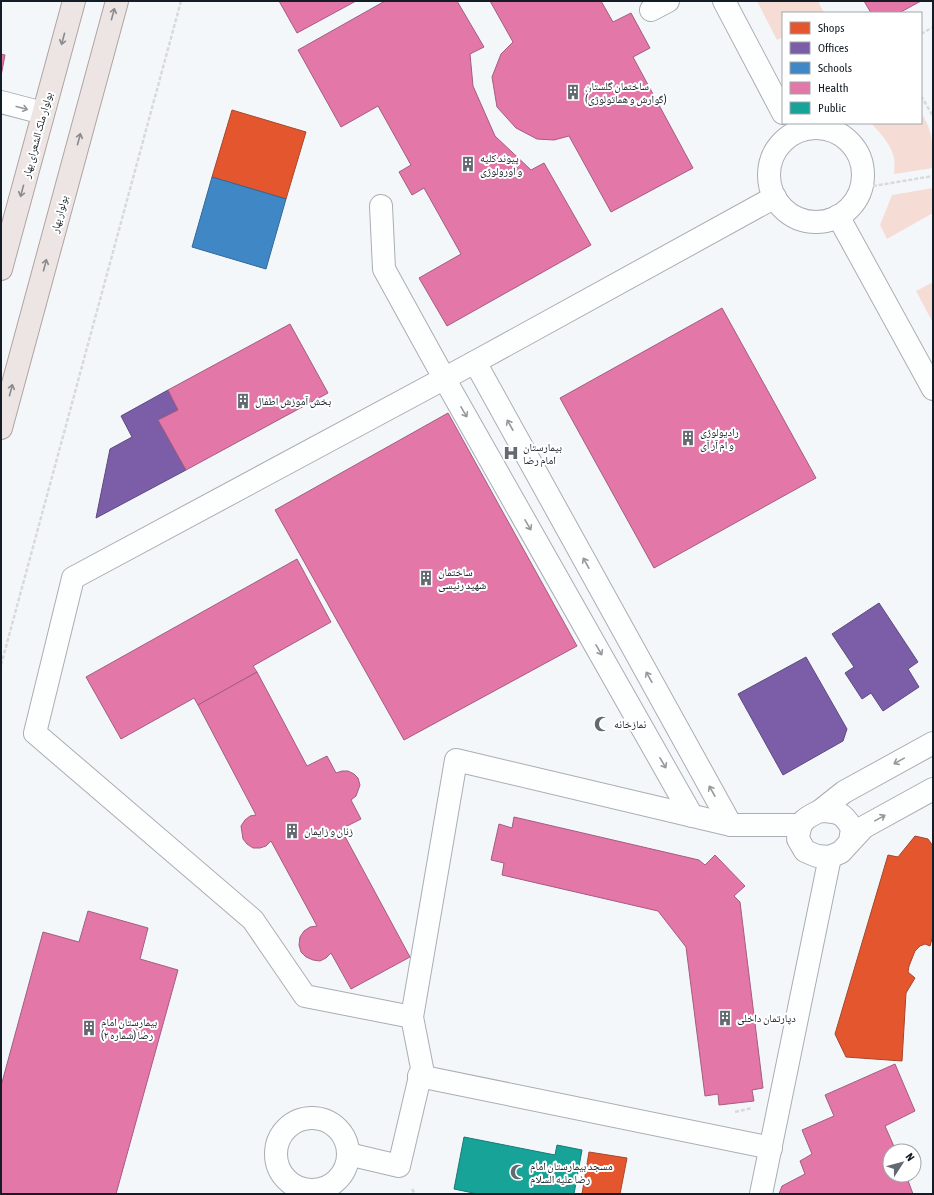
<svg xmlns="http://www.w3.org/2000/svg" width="934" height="1195" font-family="'Asap Condensed','Noto Naskh Arabic',sans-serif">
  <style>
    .green { fill: #f5ddd6 }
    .shops { fill: #e4572e; stroke: #a6462b }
    .offices { fill: #7b5ea7; stroke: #5c4a80 }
    .schools { fill: #3f88c5; stroke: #326895 }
    .health { fill: #e377a8; stroke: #a55c81 }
    .public { fill: #17a398; stroke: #167b76 }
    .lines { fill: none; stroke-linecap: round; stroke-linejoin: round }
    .minor-casing { stroke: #a9aeb4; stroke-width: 24 }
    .major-casing { stroke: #b1a4a1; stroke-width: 24 }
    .path { stroke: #d8d9da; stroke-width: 2.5; stroke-dasharray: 4 2; stroke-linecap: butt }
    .minor { stroke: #fdfefe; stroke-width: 22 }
    .major { stroke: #ece5e3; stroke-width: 22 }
    .oneway { stroke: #8b8b8e }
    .oneway2 { stroke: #94999c }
    .labels { text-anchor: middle; stroke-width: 4; stroke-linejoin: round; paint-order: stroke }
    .poi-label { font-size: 11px; fill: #141d25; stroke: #fff; text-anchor: start }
    .street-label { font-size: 11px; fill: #141d25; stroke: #fff }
  </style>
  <rect width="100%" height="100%" fill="#f4f7fa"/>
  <g class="green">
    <path d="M757,1H818L824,13H783V37L777,40Z"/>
    <path d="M921,113C934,132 933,147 933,168L894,174C894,169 895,163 894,158C891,144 880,133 871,123H921Z"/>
    <path d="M933,188V213L887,239L880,225L892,195Z"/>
    <path d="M933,282V323L916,291Z"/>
  </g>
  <g class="shops">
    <path d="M232,110L306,132L286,199L212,177Z"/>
    <path d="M915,836L928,839L933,846V935L930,946L925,944L920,946L915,951L909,966L908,972L915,978L906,993L902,1061L846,1057L835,1034L888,855L898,857Z"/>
    <path d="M589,1152L627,1158L620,1194H582Z"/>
  </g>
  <g class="offices">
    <path d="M168,390L178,410L158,420L186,470L96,518L110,449L132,437L121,416Z"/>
    <path d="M879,603L918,662L908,669L919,687L883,711L871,693L862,699L845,673L854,667L832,634Z"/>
    <path d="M806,657L847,729L843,741L783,775L738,694Z"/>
  </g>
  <path class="schools" d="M212,177L286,199L266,269L192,247Z"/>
  <g class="health">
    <path d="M279,1H356L297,33Z"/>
    <path d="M385,1H457L484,47L470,54L473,86L495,136L531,170L544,163L591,245L447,326L419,278L461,254L424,188L412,195L399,172L411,165L378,106L341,127L298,50Z"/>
    <path d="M490,1H601L613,22L631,13L650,48L633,57L693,168L611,212L569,136L554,140L537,139L516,128L497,107L492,77L501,54L513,42Z"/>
    <path d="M864,1H921L899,13H871Z"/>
    <path d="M1,54L5,55L1,76Z"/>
    <path d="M722,308L816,478L654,568L560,398Z"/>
    <path d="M290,324L328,393L186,470L158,420L178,410L168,390Z"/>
    <path d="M448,413L577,646L404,740L275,510Z"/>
    <path d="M297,559L331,622L253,666L257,672L198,705L194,698L121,739L86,677Z"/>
    <path d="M257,672L307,766L327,756L336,773L342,771H348L354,774L358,778L360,785L356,796L351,800L361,819L341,829L410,957L351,989L331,953L326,958L320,961L313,960L306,957L301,952L299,945L300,937L304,931L310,927L317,926L271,841L266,846L260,848H253L247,844L243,839L241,826L245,820L250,816L256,815L198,705Z"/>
    <path d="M514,817L699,860L705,865L715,855L745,886L734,896L740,902L763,1088L752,1090L754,1101L719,1105L718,1094L705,1096L686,947L658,911L502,875L504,863L491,860L499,824L512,828Z"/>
    <path d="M88,911L148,928L140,959L178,970L116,1194H1V1086L43,932L79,942Z"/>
    <path d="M895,1064L915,1111L885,1126L896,1151H890V1175H906L913,1194H779L782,1186L805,1174L800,1161L812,1154L802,1130L834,1116L825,1095Z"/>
  </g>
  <path class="public" d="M464,1137L555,1155L557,1145L582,1150L574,1194H478L454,1189Z"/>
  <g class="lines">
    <defs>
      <g id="minor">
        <path d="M724,1L783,113"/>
        <path d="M651,10L668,1"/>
        <path d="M1,102L43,113"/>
        <circle cx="816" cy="175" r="47"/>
        <path d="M381,206L384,269L444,378L692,816"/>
        <path d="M838,216L933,389"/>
        <path d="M475,362L731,825"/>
        <path d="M820,811C839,812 842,812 852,828L850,842L841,852L830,857L817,856L805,851L798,839C800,821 803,819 820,811Z"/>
        <path d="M820,811L844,792L933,743"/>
        <path d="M850,842L864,827L933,789"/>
        <path d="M412,1017L305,996L253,920L35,733L73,578L475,362L775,197"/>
        <path d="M419,1076L771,1148"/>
        <circle cx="312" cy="1154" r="36"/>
        <path d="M348,1154L399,1166L422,1068L412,1017L456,760L731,825H800"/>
        <path d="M761,1194L830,857"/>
      </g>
      <g id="major">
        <path d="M1,269L74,1"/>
        <path d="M1,428L117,1"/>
      </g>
    </defs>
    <use href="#minor" class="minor-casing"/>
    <use href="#major" class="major-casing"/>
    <g class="path">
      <path d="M921,34L933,27"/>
      <path d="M921,96L933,116"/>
      <path d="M829,130L836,123"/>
      <path d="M861,188L933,176"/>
      <path d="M1,665L181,1"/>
      <path d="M735,1112L752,1108"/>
      <path d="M412,1189L415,1194"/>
    </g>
    <use href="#minor" class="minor"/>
    <use href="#major" class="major"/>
  </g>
  <defs><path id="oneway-shaft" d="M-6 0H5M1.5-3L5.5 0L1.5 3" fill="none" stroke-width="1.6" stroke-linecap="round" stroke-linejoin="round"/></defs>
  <g class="oneway">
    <use href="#oneway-shaft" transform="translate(113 14) rotate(-75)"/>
    <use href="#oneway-shaft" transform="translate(63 39) rotate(105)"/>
    <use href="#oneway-shaft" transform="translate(79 139) rotate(-75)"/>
    <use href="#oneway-shaft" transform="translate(22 191) rotate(105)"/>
    <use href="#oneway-shaft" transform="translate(45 265) rotate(-75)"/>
    <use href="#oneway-shaft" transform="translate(11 390) rotate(-75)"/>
  </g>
  <g class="oneway2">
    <use href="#oneway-shaft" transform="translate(22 108) rotate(15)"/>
    <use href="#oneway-shaft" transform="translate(464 412) rotate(60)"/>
    <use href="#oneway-shaft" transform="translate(510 425) rotate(-119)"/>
    <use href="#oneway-shaft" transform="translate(528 525) rotate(60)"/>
    <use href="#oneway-shaft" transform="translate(586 563) rotate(-119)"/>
    <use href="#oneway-shaft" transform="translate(599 650) rotate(60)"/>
    <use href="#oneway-shaft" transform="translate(649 677) rotate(-119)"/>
    <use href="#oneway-shaft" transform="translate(899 761) rotate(151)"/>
    <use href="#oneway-shaft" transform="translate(663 763) rotate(60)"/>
    <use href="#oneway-shaft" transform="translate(712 791) rotate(-119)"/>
    <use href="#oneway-shaft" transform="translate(880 818) rotate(-29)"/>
  </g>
  <defs>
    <symbol id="building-bare" viewBox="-9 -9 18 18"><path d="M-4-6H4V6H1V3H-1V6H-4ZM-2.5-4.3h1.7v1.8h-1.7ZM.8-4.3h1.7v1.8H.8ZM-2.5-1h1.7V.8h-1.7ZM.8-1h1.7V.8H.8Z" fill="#626970" stroke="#fff" stroke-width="2.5" paint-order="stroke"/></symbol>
    <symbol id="hospital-bare" viewBox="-9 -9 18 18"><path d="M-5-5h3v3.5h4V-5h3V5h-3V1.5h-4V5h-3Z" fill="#626970" stroke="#fff" stroke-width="2.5" paint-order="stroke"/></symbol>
    <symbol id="mosque-bare" viewBox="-9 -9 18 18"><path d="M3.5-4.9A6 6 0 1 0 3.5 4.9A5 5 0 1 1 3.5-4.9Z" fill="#626970" stroke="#fff" stroke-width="2.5" paint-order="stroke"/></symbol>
  </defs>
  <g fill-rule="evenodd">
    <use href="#building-bare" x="562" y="81" width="22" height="22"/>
    <use href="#building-bare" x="457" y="153" width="22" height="22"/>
    <use href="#building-bare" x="232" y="390" width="22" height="22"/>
    <use href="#building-bare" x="677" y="427" width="22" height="22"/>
    <use href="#hospital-bare" x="500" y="442" width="22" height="22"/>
    <use href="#building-bare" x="415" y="567" width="22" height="22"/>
    <use href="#mosque-bare" x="591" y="713" width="22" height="22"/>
    <use href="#building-bare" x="281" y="820" width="22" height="22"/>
    <use href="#building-bare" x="714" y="1007" width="22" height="22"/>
    <use href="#building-bare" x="78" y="1017" width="22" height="22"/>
    <use href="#mosque-bare" x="507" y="1161" width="22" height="22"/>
  </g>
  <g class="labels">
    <g class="poi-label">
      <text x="585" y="90">ساختمان گلستان<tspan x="585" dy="13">(گوارش و هماتولوژی)</tspan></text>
      <text x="480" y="162">پیوند کلیه<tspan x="480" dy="13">و اورولوژی</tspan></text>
      <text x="255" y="405">بخش آموزش اطفال</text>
      <text x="700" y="436">رادیولوژی<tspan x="700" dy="13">و ام آر آی</tspan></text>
      <text x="523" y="451">بیمارستان<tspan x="523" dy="13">امام رضا</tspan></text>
      <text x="438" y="576">ساختمان<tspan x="438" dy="13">شهید رئیسی</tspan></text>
      <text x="614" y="728">نمازخانه</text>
      <text x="304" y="835">زنان و زایمان</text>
      <text x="737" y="1022">دپارتمان داخلی</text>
      <text x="101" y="1026">بیمارستان امام<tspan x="101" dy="13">رضا (شماره ۲)</tspan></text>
      <text x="530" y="1170">مسجد بیمارستان امام<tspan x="530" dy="13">رضا علیه السلام</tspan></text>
    </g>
    <g class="street-label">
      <text transform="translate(37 135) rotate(-75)" y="4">بولوار ملک الشعرای بهار</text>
      <text transform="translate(59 214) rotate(-75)" y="4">بولوار بهار</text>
    </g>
  </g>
  <rect width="934" height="1195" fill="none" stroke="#141d25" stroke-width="4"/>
  <rect x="782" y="12" width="140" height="112" fill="#ffffff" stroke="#a1a5a8"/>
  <rect x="790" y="22" width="20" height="12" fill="#e4572e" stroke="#a1a5a8"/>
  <text x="818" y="32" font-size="12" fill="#141d25">Shops</text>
  <rect x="790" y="42" width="20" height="12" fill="#7b5ea7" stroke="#a1a5a8"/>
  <text x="818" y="52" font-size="12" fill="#141d25">Offices</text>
  <rect x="790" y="62" width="20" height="12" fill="#3f88c5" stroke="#a1a5a8"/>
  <text x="818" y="72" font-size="12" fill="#141d25">Schools</text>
  <rect x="790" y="82" width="20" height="12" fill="#e377a8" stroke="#a1a5a8"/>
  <text x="818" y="92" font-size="12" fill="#141d25">Health</text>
  <rect x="790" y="102" width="20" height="12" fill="#17a398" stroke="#a1a5a8"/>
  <text x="818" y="112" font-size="12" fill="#141d25">Public</text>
  <g transform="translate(902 1163) rotate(54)"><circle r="19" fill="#ffffff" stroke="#a1a5a8"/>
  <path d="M0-3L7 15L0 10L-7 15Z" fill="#626970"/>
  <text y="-6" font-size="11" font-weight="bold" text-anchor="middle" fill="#141d25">N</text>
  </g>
</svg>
